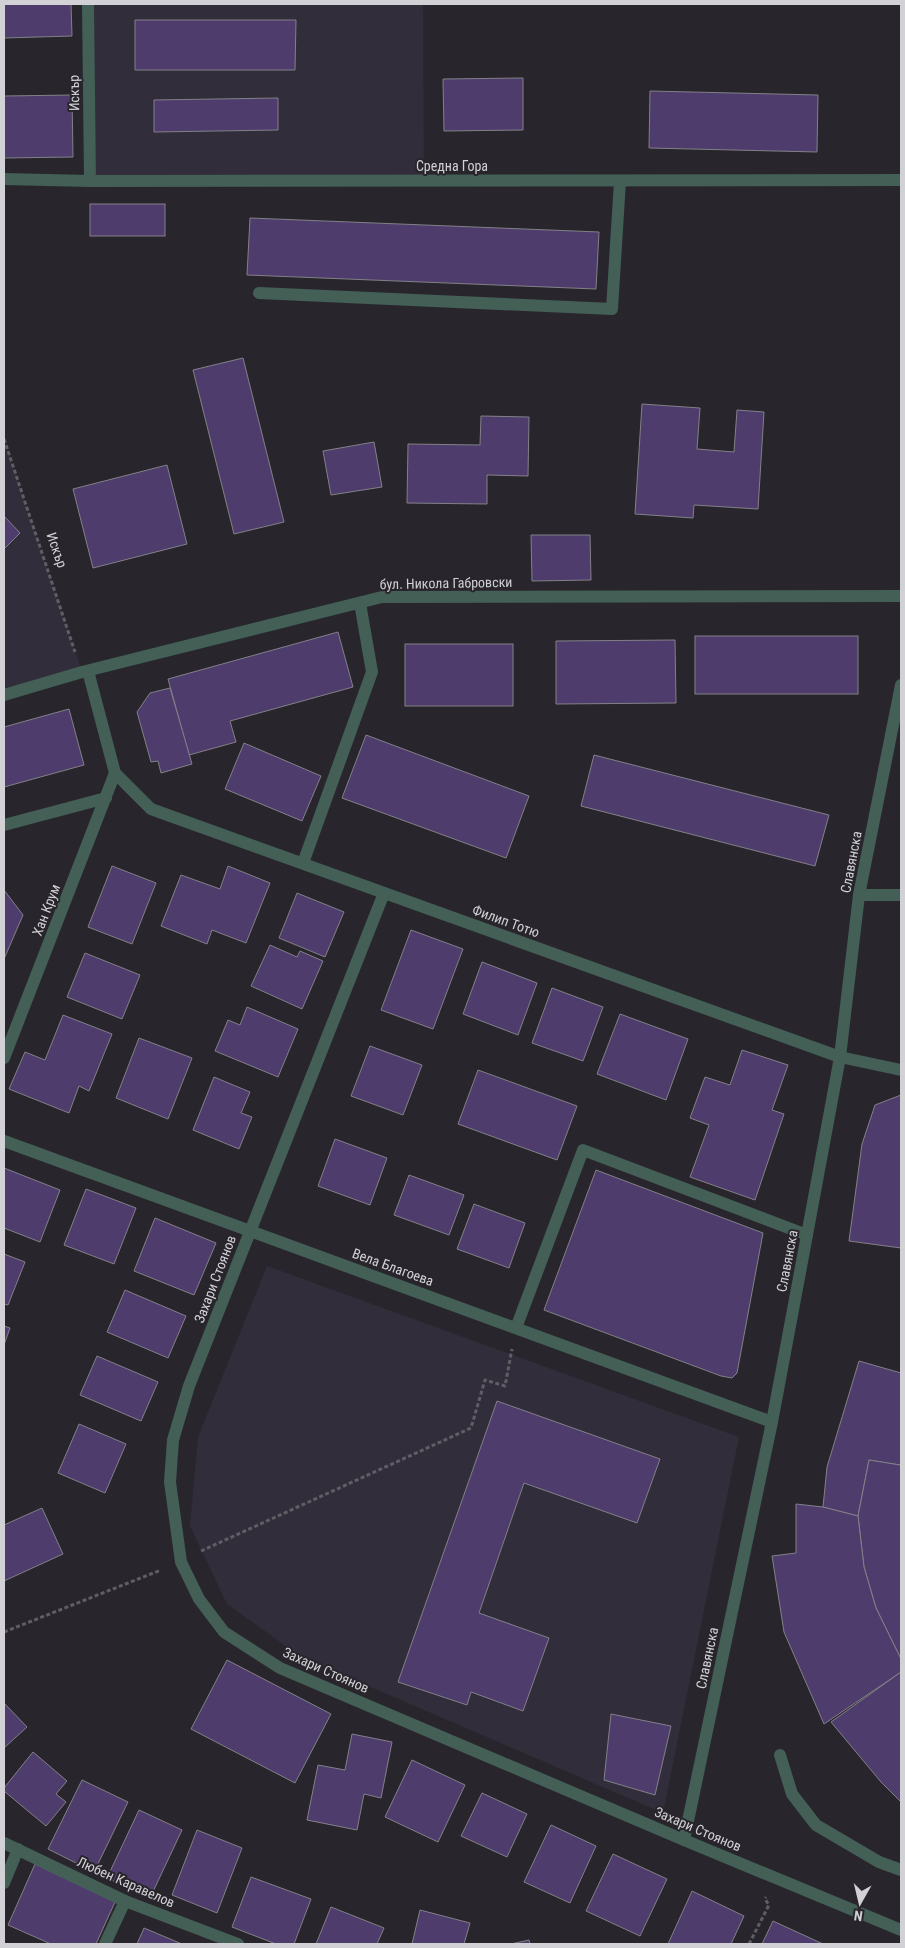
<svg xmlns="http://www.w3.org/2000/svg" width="905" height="1948" font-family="'Roboto Condensed',sans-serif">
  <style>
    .built { fill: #312d3a }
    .building { fill: #4e3d6c; stroke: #838088 }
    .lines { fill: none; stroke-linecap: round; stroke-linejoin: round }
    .path { stroke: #605e64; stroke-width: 3; stroke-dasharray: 4 2.5; stroke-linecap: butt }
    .service { stroke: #435f56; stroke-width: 12 }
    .minor { stroke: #435f56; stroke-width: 12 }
    .tertiary { stroke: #435f56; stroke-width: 12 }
    .labels { text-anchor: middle; stroke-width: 4; stroke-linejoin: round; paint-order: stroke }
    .street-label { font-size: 14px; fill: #d2d1d5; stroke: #28262c }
  </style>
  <rect width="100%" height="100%" fill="#28262c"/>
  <g class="built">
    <path d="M91,4H423L424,181L96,177Z"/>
    <path d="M4,439L82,672L4,695Z"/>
    <path d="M267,1266L739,1437L663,1813L301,1657L227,1604L190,1526L198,1437Z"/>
  </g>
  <g class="building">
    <path d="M4,4H71L72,36L4,38Z"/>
    <path d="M135,20H296L295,70H135Z"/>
    <path d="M523,78V130L444,131L443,79Z"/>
    <path d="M650,91L818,95L817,152L649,148Z"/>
    <path d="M72,95L73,157L4,158V96Z"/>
    <path d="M278,98V130L154,132V100Z"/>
    <rect x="90" y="204" width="75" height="32"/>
    <path d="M250,218L599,232L596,289L247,275Z"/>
    <path d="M243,358L284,522L234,534L193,370Z"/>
    <path d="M642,404L700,408L697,449L734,452L737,410L764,412L758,509L694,505L693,518L635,514Z"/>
    <path d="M481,416L529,417L528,476L487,475V504L407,503L408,444L480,445Z"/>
    <path d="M374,442L382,487L331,495L323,451Z"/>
    <path d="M167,465L187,544L93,568L73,489Z"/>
    <path d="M4,516L20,533L4,549Z"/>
    <path d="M531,535H590L591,580L532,581Z"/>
    <path d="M338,632L353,687L230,721L236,742L189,755L168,679Z"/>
    <rect x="695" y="636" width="163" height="58"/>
    <path d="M675,640L676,703L556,704V641Z"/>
    <rect x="405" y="644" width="108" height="62"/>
    <path d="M170,688L192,764L161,773L158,761L151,762L137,712L150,693Z"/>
    <path d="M69,709L84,765L4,787V727Z"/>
    <path d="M366,735L529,796L506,858L342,798Z"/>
    <path d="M244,743L321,776L302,821L225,789Z"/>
    <path d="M594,755L829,815L815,866L581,806Z"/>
    <path d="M112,866L156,883L132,944L88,927Z"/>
    <path d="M228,866L270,883L246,943L212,930L207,944L161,926L181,875L220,889Z"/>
    <path d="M4,890L23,915L4,959Z"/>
    <path d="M297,893L344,912L325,957L279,938Z"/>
    <path d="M411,930L463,949L433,1029L381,1010Z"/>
    <path d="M270,945L297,957L300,951L323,961L302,1009L251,986Z"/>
    <path d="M85,953L140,975L122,1019L67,997Z"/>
    <path d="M482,962L537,983L518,1035L463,1014Z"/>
    <path d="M552,988L603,1007L583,1061L532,1043Z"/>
    <path d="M247,1007L298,1029L278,1077L215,1051L228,1020L240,1025Z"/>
    <path d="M620,1014L688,1039L666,1100L597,1074Z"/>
    <path d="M63,1015L112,1034L89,1091L79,1086L69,1113L9,1089L25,1052L45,1060Z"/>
    <path d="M139,1038L192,1058L168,1119L116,1098Z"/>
    <path d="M370,1046L422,1065L403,1115L351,1096Z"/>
    <path d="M742,1050L788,1065L772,1110L784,1114L755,1200L690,1177L709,1125L690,1118L705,1077L730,1085Z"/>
    <path d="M478,1070L577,1106L557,1160L458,1124Z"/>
    <path d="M214,1077L250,1092L241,1113L252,1117L239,1149L193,1130Z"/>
    <path d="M901,1095V1248L849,1241L862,1144L875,1105Z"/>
    <path d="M335,1139L387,1158L370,1205L318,1186Z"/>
    <path d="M4,1168L60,1190L40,1242L4,1228Z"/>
    <path d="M596,1170L763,1233L737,1373L732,1378L721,1376L544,1310Z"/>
    <path d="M409,1175L464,1195L449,1235L394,1215Z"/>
    <path d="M86,1189L136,1208L114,1264L64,1245Z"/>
    <path d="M474,1204L525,1223L509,1268L457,1249Z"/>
    <path d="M155,1218L216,1243L194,1295L134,1271Z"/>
    <path d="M4,1254L25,1262L8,1305L4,1304Z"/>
    <path d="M125,1290L186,1316L168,1358L107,1332Z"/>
    <path d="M4,1326L10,1328L4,1345Z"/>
    <path d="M97,1356L158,1382L141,1421L80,1395Z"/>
    <path d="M859,1361L901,1373V1463L900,1465L869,1460L858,1516L823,1507L827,1467Z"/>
    <path d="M497,1401L660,1459L637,1523L524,1483L479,1613L549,1638L523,1711L471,1692L467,1705L398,1682Z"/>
    <path d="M79,1424L126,1444L105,1493L58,1473Z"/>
    <path d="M869,1460L900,1465L901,1463V1659L876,1608L864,1567L858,1516Z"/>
    <path d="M796,1504L823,1507L858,1516L864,1567L876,1608L901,1659V1672L824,1724L784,1632L772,1556L796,1553Z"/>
    <path d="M42,1508L63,1554L4,1581V1525Z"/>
    <path d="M227,1660L331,1714L295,1783L191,1729Z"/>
    <path d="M901,1672V1802L881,1782L831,1722Z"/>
    <path d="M4,1703L27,1727L4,1748Z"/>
    <path d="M611,1714L671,1726L655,1795L604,1780Z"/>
    <path d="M352,1734L392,1742L381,1798L364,1794L357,1830L307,1820L318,1765L345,1770Z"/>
    <path d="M33,1752L67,1781L56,1794L66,1802L46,1826L4,1791V1788Z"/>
    <path d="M412,1760L465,1785L438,1842L385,1817Z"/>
    <path d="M82,1780L128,1802L94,1872L48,1849Z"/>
    <path d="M482,1793L527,1814L507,1857L461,1836Z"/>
    <path d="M139,1810L182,1830L150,1898L107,1878Z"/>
    <path d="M551,1825L596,1846L570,1903L524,1882Z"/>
    <path d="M197,1830L242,1848L217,1913L172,1895Z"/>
    <path d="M613,1854L667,1879L640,1936L586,1911Z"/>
    <path d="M35,1864L115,1902L96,1944H51L8,1925Z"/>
    <path d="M251,1877L311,1899L294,1944H276L232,1927Z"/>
    <path d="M692,1891L744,1916L731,1944H668Z"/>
    <path d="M331,1907L384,1928L377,1944H316Z"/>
    <path d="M420,1910L470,1923L464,1944H412Z"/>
    <path d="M773,1921L823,1944H762Z"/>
    <path d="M144,1928L182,1944H137Z"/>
    <path d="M529,1940L530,1944H511Z"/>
  </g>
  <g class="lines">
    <g class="path">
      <path d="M4,439L75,652"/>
      <path d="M201,1551L471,1428L485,1380L505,1386L512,1349"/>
      <path d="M4,1632L161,1570"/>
      <path d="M749,1944L769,1905L765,1899L766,1897"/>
    </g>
    <g class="service">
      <path d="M259,293L612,309L620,181"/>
      <path d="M4,825L106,798"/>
      <path d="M303,863L372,672L360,603"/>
      <path d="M859,895H901"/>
      <path d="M516,1328L583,1150L807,1235"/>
      <path d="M780,1755L792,1794L816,1825L879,1862L901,1870"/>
      <path d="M4,1883L18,1849"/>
      <path d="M105,1944L125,1901"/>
    </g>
    <g class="minor">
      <path d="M88,4L90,181"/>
      <path d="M4,179L90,181L901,180"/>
      <path d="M88,671L115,773L151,809L840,1057L901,1070"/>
      <path d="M384,893L189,1386L173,1440L170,1482L181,1562L199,1599L224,1632L280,1668L684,1840L901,1930"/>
      <path d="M4,1058L115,773"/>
      <path d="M4,1141L772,1422"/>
      <path d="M684,1840L772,1422L807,1235L840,1057L859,895L901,685"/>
      <path d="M4,1843L125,1901L238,1944"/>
    </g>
    <path class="tertiary" d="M4,695L82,672L382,597L901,596"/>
  </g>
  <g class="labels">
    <g class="street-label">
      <text transform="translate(74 93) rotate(-91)" y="5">Искър</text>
      <text x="452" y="171">Средна Гора</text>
      <text transform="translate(57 550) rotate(71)" y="5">Искър</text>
      <text transform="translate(446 583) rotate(-1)" y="5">бул. Никола Габровски</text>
      <text transform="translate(851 862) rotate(-79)" y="5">Славянска</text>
      <text transform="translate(46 910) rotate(-69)" y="5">Хан Крум</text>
      <text transform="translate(506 921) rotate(20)" y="5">Филип Тотю</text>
      <text transform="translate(787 1261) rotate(-79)" y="5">Славянска</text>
      <text transform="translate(393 1267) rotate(20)" y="5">Вела Благоева</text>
      <text transform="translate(215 1279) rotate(-69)" y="5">Захари Стоянов</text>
      <text transform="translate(707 1658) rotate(-78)" y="5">Славянска</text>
      <text transform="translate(326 1670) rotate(24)" y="5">Захари Стоянов</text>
      <text transform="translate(698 1829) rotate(23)" y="5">Захари Стоянов</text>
      <text transform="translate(126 1882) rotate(24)" y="5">Любен Каравелов</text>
    </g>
  </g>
  <rect width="905" height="1948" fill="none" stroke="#d2d1d5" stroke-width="10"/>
  <g transform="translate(860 1903) rotate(188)" stroke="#28262c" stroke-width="4" paint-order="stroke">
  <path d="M0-4L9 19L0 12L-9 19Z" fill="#d2d1d5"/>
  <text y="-8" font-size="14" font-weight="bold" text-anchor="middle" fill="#d2d1d5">N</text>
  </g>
</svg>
